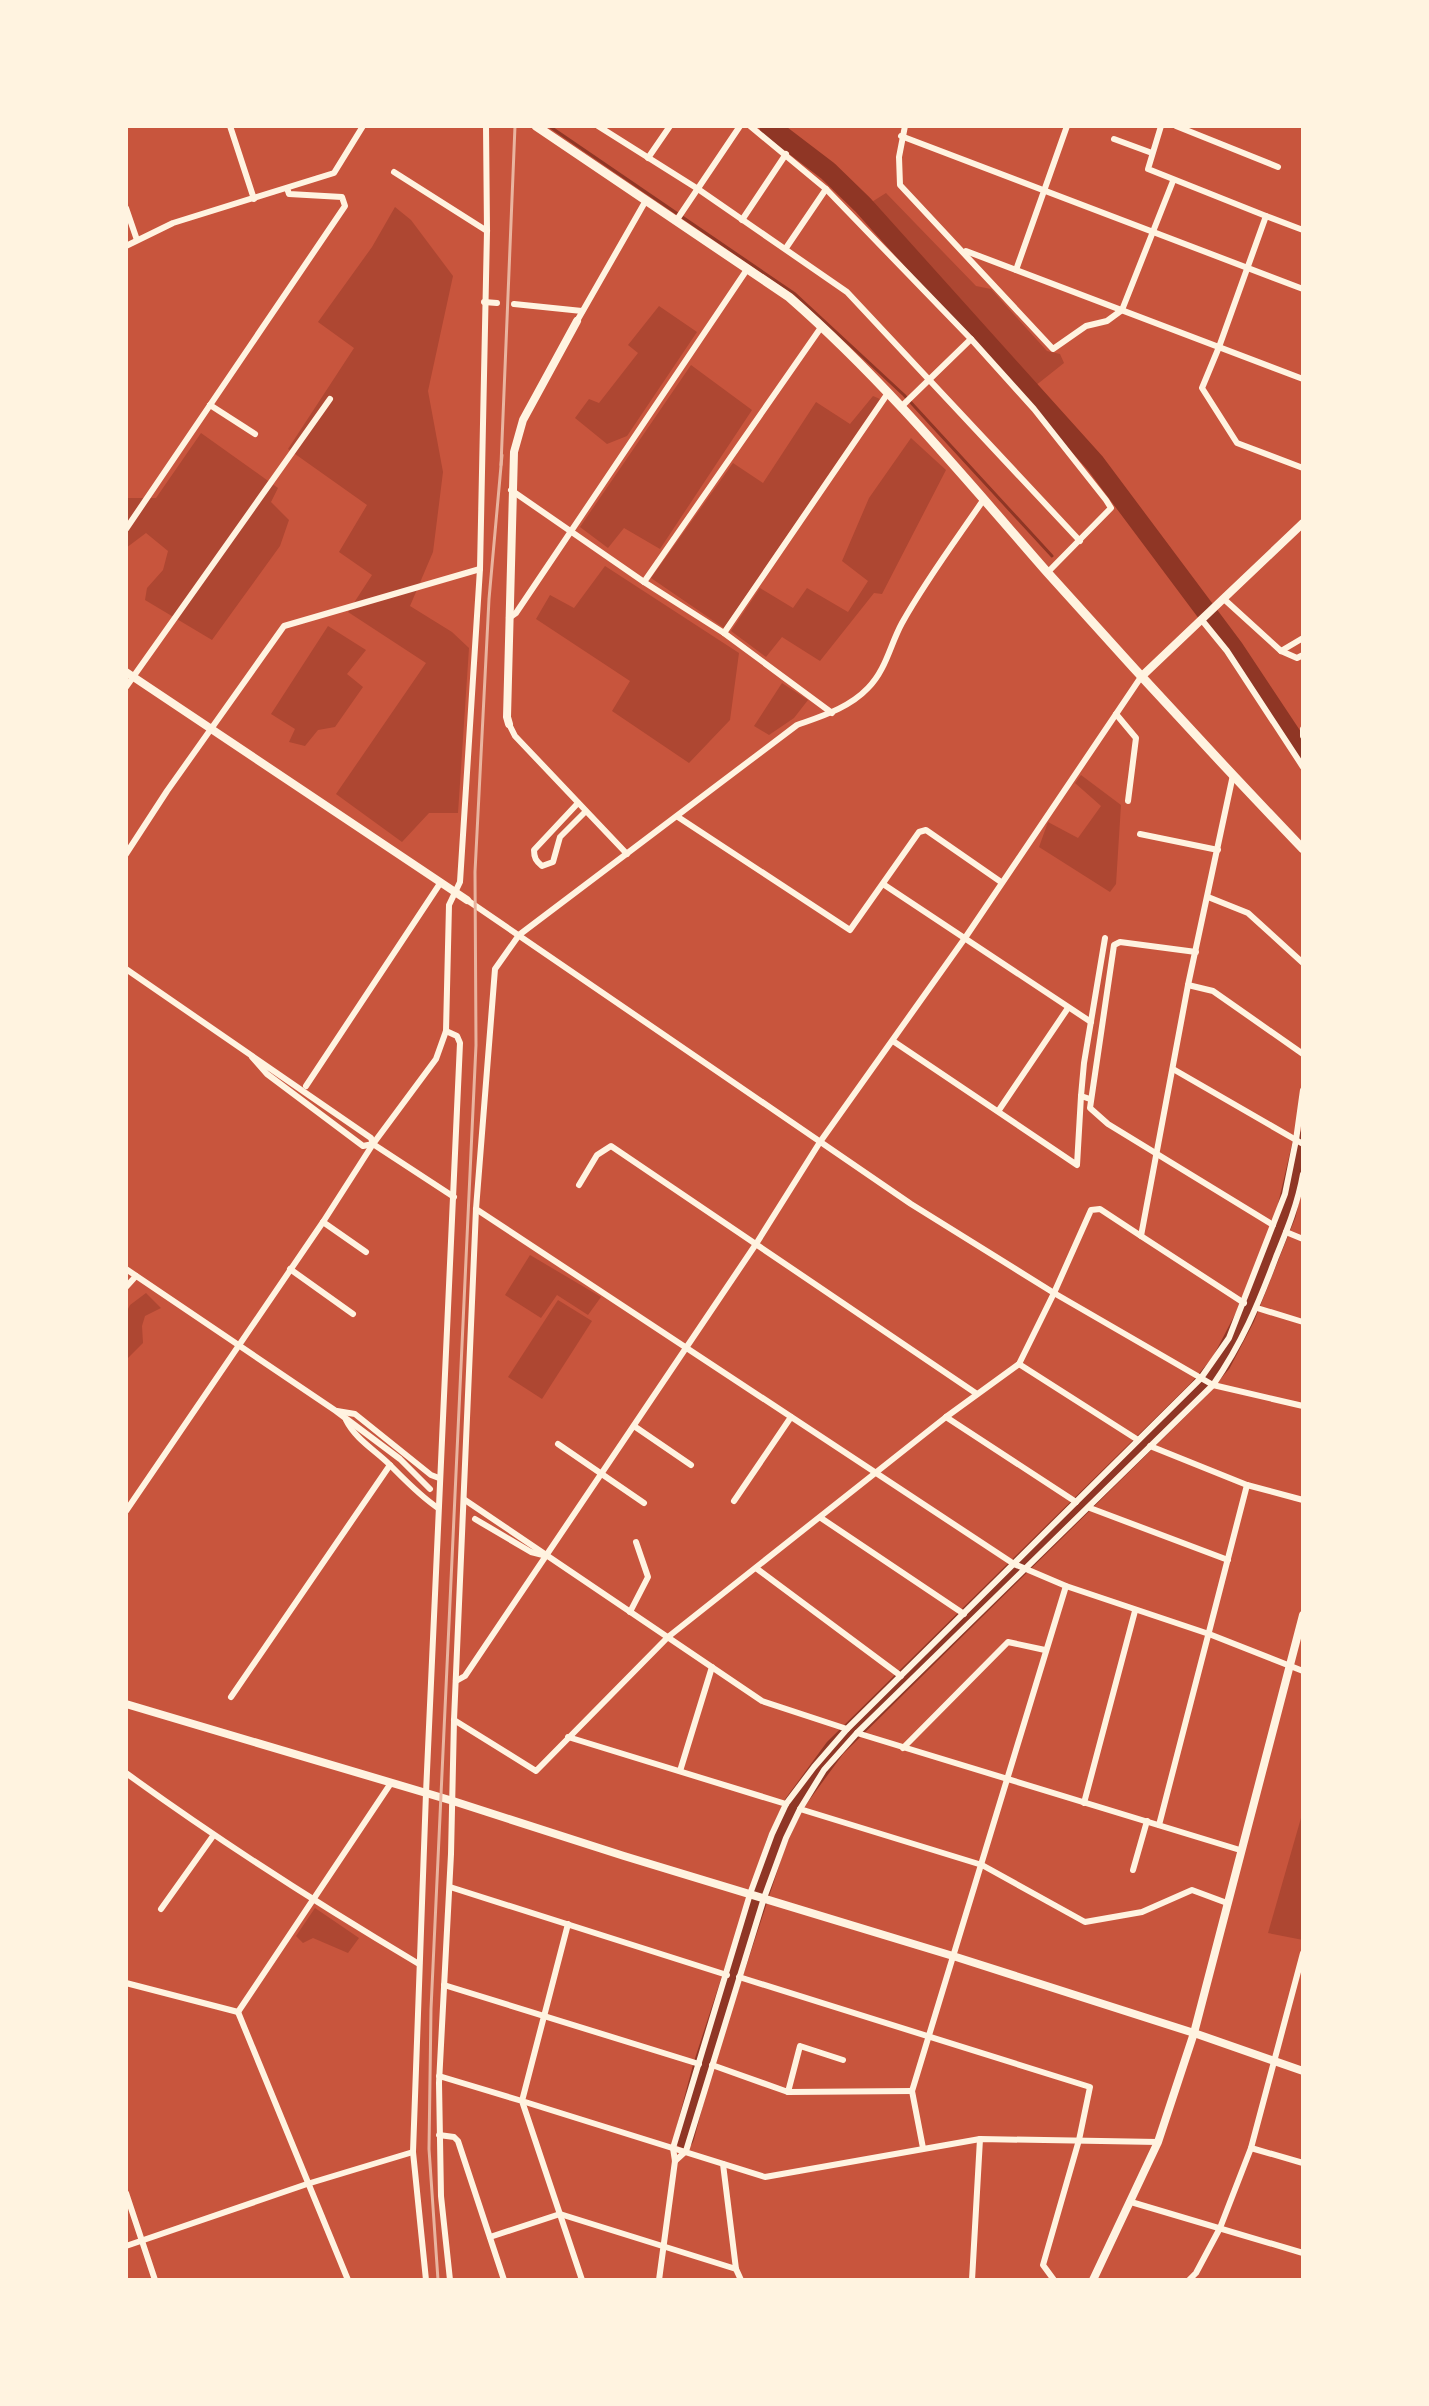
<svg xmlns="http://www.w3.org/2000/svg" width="1429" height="2406" font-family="'Fira Sans',sans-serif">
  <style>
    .green { fill: #ae4732 }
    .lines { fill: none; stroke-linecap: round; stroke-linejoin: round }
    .stream { stroke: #8f3625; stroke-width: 3 }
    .river { stroke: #8f3625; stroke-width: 20 }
    .minor { stroke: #fff3e0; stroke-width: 6 }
    .tertiary { stroke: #fff3e0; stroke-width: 8 }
    .secondary { stroke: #fff3e0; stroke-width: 9 }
    .rail { stroke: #e9b49f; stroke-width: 3 }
  </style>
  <rect width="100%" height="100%" fill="#c8553d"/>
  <g class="green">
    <path d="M886,193L976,286L991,289L1047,351L1060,354L1064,363L1035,386L867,205Z"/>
    <path d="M395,207L411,220L453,276L428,391L443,472L433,552L410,606L452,632L469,648L458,813H429L402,842L336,794L426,663L348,612L372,575L339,552L367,505L288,449L354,348L318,322L372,247Z"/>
    <path d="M659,306L697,332L627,436L607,444L575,418L589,399L599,403L638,353L628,345Z"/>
    <path d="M691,365L752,410L660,549L624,528L608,548L580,527Z"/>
    <path d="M873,396L880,399L724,628L651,578L733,463L763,483L816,402L850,424Z"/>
    <path d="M201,433L278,488L271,502L289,520L280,546L212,640L145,600L147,588L163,570L168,551L146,533L126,548V498H156Z"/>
    <path d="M911,438L946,470L882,594L874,593L820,661L782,637L766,657L731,631L760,588L793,608L807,588L848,612L868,581L842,561L869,498Z"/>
    <path d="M605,566L739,653L730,720L689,763L612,711L630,681L536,619L550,595L574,608Z"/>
    <path d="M328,626L366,650L347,674L363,687L335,727L318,730L305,746L289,742L295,729L271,714Z"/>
    <path d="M782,683L808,700L794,718L769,735L754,726Z"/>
    <path d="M1081,775L1121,805L1116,884L1110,892L1039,847L1048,822L1078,838L1101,806L1075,783Z"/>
    <path d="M530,1255L601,1297L588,1315L557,1295L541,1318L505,1295Z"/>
    <path d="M146,1293L161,1308L145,1316L142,1326L143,1343L126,1360V1313L130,1305Z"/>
    <path d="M558,1300L592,1321L542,1399L508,1377Z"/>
    <path d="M1303,1811V1940L1268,1933Z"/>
    <path d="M315,1908L359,1938L348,1953L313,1938L303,1943L296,1936Z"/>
  </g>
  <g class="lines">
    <path class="stream" d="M549,126L795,294L904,395L1052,556"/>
    <g class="river">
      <path d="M769,126L828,171L863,205L1095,463L1234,649L1303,753"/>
      <path d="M684,2138L703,2066L776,1843L794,1804L835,1748L1198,1390L1221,1363L1245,1317L1286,1214L1303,1141"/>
    </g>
    <g class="minor">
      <path d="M230,126L254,199"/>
      <path d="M598,126L698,189L847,292L1080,541"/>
      <path d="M750,126L826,189L971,339L1034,409L1106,500L1111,508L1048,572"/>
      <path d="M905,126L899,157L900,185L1053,349L1086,326L1107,321L1122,310L1173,181"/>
      <path d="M1161,126L1148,169L1266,216"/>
      <path d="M1176,126L1278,167"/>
      <path d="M901,136L1303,289"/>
      <path d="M1114,139L1152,153"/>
      <path d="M648,158L670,126"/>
      <path d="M394,172L487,231"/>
      <path d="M126,208L137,240"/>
      <path d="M742,220L786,154"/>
      <path d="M676,221L740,126"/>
      <path d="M1303,230L1266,216L1219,347L1202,388L1237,443L1303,468"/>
      <path d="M126,246L173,223L334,173L363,126"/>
      <path d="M786,248L826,189"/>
      <path d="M966,251L1303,379"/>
      <path d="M1016,270L1067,126"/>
      <path d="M484,302L497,303"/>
      <path d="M514,304L582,311"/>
      <path d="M577,321L645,202"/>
      <path d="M210,405L255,434"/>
      <path d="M902,406L971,339"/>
      <path d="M511,490L644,582L724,633L832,713"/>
      <path d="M126,529L345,206L342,197L289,194L287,188"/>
      <path d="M644,582L822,326"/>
      <path d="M1225,600L1281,651L1297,658L1303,655"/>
      <path d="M509,618L516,613L748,268"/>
      <path d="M1201,619L1227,651L1303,767"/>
      <path d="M724,633L888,393"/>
      <path d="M1281,651L1303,638"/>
      <path d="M126,687L330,399"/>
      <path d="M1116,714L1136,738L1128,801"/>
      <path d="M509,724L515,736L627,854"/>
      <path d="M1303,729V736"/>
      <path d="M578,803L534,850C534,858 536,861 542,866L553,862L560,837L585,812"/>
      <path d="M678,817L850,930L919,832L926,830L1001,882"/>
      <path d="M1140,834L1218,850"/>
      <path d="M126,854L167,791L284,626L480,569"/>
      <path d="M883,884L1091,1022"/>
      <path d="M1208,897L1248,913L1303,963"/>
      <path d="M467,900L911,1204L1054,1293L1213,1385L1303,1406"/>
      <path d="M1196,952L1120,942L1114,945L1090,1108L1108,1124L1273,1225"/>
      <path d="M126,969L371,1138L373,1144L454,1197"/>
      <path d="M1188,985L1213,991L1303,1054"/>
      <path d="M893,1041L1077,1165L1081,1096L1090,1099"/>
      <path d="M252,1057L267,1074L363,1146L373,1144"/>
      <path d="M1173,1069L1303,1144"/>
      <path d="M306,1086L441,882"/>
      <path d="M1081,1096L1084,1063L1105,938"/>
      <path d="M999,1110L1068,1008"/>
      <path d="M579,1185L597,1155L611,1146L977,1394"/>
      <path d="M476,1209L1014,1564L1066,1586L1209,1634L1303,1671"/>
      <path d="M323,1222L366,1252"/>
      <path d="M1286,1232L1303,1239"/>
      <path d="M1141,1236L1244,1303"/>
      <path d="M126,1269L336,1411L400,1459L430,1489"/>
      <path d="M290,1269L353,1314"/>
      <path d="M126,1287L136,1276"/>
      <path d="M1257,1308L1303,1322"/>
      <path d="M1019,1364L1138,1440"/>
      <path d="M337,1411L355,1414L431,1475L439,1478"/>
      <path d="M946,1417L1076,1502"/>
      <path d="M346,1420C356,1440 375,1450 390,1465C406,1481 420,1496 438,1508"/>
      <path d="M634,1426L691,1465"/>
      <path d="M558,1444L644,1503"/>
      <path d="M1150,1446L1247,1485L1303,1500"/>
      <path d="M465,1500L762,1701L847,1729"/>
      <path d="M734,1501L791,1417"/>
      <path d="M1090,1508L1228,1560"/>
      <path d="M126,1511L323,1222L373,1144L436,1059L446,1031L449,905L460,882L480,569L487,231L486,126"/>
      <path d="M821,1518L964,1614"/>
      <path d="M475,1519L531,1552L543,1555"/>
      <path d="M756,1568L901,1676"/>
      <path d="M630,1612L648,1577L636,1542"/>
      <path d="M456,1681L465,1676L756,1244L820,1142L965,938L1141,677"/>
      <path d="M231,1697L390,1465"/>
      <path d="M454,1720L536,1771L668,1637L946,1417L1019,1364L1054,1293L1091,1210L1100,1209L1141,1236L1188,985L1233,775"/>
      <path d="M857,1733L1240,1850"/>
      <path d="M568,1737L786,1804"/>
      <path d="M903,1748L1008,1642L1045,1650"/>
      <path d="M680,1771L712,1667"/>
      <path d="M126,1773C221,1842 318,1904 419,1964"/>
      <path d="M1084,1803L1135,1611"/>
      <path d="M800,1809L982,1865L1085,1922L1142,1912L1192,1890L1227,1903"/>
      <path d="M1159,1825L1247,1485"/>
      <path d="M1133,1870L1147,1821"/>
      <path d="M450,1887L727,1975"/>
      <path d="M161,1909L213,1836"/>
      <path d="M568,1924L522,2101L765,2177L980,2139L1158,2142"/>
      <path d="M739,1977L1090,2087L1079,2140L1043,2265L1054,2280"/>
      <path d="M126,1983L238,2012"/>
      <path d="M444,1985L699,2064"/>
      <path d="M238,2012L348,2280"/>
      <path d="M238,2012L391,1783"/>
      <path d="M712,2065L788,2092L912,2091"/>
      <path d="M439,2076L522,2101L582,2280"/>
      <path d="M788,2092L800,2046L843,2060"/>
      <path d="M439,2135L454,2137L458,2141L504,2280"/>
      <path d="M923,2148L912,2091L1066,1586"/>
      <path d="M1251,2148L1303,2163"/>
      <path d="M675,2161L686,2151L764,1898L786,1838L800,1809L824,1770L857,1733L1213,1385C1242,1343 1258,1305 1276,1257C1287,1230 1298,1203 1303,1174"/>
      <path d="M723,2164L736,2269L741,2280"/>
      <path d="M126,2193L155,2280"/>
      <path d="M1131,2202L1303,2253"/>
      <path d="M490,2237L560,2214L736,2269"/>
      <path d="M126,2246L307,2184L413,2152"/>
      <path d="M426,2280L413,2152L426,1793L460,1043L457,1036L446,1031"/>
      <path d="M450,2280L441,2196L439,2083L451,1854L454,1720L476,1209L495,969L519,935L797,725C822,716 849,708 868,688C886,670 890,645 902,623C926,580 956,540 984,499"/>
      <path d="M659,2280L675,2161L673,2148L750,1894L772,1834L786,1804L814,1767L847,1729L1201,1378L1229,1338L1285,1194L1296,1140L1303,1090"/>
      <path d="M972,2280L980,2139"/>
      <path d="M1189,2280L1196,2273L1220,2228L1251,2148L1303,1953"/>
    </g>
    <g class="tertiary">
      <path d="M126,672L467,900"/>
      <path d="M1141,677L1303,523"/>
      <path d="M509,724L507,717L514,452L523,420L577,321"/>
      <path d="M126,1704L453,1801L624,1856L953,1956L1194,2033L1303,2071"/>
      <path d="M1093,2280L1158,2142L1194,2033L1303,1615"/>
    </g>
    <path class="secondary" d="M536,126L789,297C884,380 964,477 1047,572C1131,666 1216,758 1303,849"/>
    <g class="rail">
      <path d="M501,465L515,126"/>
      <path d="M438,2280L429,2149L431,2009L476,1045L475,872L489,599L502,455"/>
    </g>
  </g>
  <rect width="1429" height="2406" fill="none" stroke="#fff3e0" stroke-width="256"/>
</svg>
